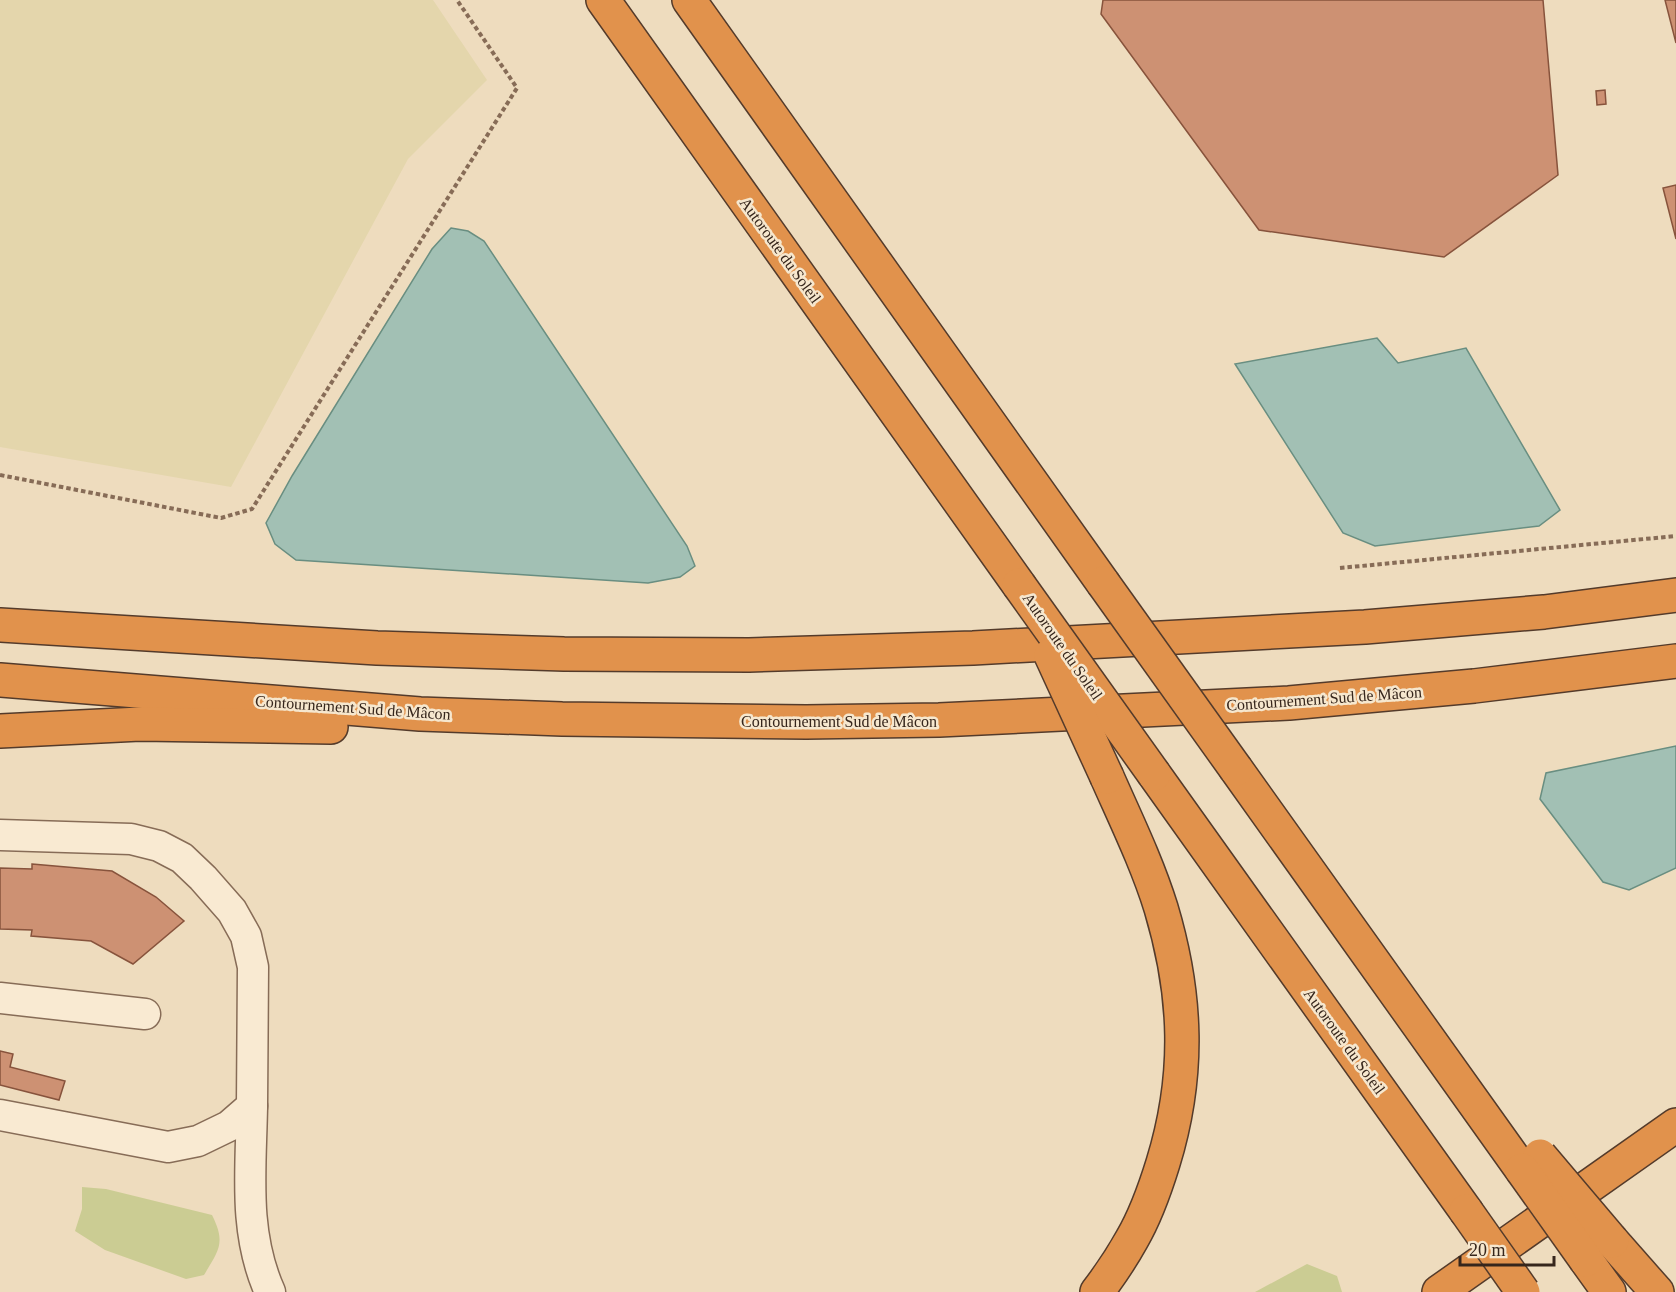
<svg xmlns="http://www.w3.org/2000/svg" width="1676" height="1292" font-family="Georgia,serif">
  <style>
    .farmland { fill: #e4d6ac }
    .green { fill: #cbcc93 }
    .water { fill: #a2c0b4; stroke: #698e81; stroke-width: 1.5 }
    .building { fill: #cd9173; stroke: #87533c; stroke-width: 1.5 }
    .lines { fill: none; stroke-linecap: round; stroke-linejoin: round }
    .minor-casing { stroke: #876c57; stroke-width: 33 }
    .highway-casing { stroke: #543b2b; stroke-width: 36 }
    .path { stroke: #876c57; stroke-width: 4; stroke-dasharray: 4.5 3; stroke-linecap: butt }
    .minor { stroke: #f9ead2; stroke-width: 30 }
    .highway { stroke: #e1924c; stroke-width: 33 }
    .highway-bridge-casing { stroke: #543b2b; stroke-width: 36; stroke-linecap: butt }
    .highway-bridge { stroke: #e1924c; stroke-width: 33 }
    .labels { text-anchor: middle; stroke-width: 5; stroke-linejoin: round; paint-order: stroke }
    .street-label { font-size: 16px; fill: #36261c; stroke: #f6e7ce }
  </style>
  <rect width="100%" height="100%" fill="#eedcbe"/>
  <path class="farmland" d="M0,0H433L487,80L408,159L231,487L0,447Z"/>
  <g class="green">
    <path d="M82,1187L106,1189L212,1215C226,1243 219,1250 204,1275L186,1279L105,1250L75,1231L82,1209Z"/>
    <path d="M1307,1264L1337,1276L1342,1292H1255Z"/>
  </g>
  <g class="water">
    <path d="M451,228L468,231L484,241L687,546L695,566L680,577L648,583L296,560L275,544L266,523L292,476L432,249Z"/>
    <path d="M1377,338L1398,363L1466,348L1560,510L1539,526L1375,546L1343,533L1235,364Z"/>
    <path d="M1676,746V868L1629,890L1603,882L1540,799L1546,773Z"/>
  </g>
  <g class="building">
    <path d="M1103,0H1543L1558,175L1444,257L1259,230L1101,14Z"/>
    <path d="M1665,0H1676V43Z"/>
    <path d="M1605,90L1606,104L1597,105L1596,91Z"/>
    <path d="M1676,185V239L1663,188Z"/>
    <path d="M32,864L112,871L156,897L184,921L133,964L91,941L31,936L32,930L0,929V868L32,869Z"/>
    <path d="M0,1051L13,1054L10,1067L65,1081L59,1100L0,1085Z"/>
  </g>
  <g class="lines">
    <defs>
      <g id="minor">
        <path d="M0,835L131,839L159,846L182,858L203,878L232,911L246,936L253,967L252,1106L229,1126L198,1141L168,1147L0,1115"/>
        <path d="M0,998L145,1014"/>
        <path d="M252,1106C251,1170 243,1232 270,1292"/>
      </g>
      <g id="highway">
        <path d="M603,0L1019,585"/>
        <path d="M689,0L1103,583"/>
        <path d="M0,625L377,648L564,654L749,655L973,648L1365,627L1544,612L1676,595"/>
        <path d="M0,680L420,714L562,719L806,722L939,720L1289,703L1474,686L1676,661"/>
        <path d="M0,731L140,724L331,727"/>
        <path d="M1236,769L1522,1170"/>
        <path d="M1154,774L1466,1211"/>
        <path d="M1612,1241L1657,1292"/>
        <path d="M1586,1260L1609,1292"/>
        <path d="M1097,1292C1110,1275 1122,1257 1132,1239C1146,1215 1155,1189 1163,1163C1190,1075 1187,995 1161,908C1147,863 1126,820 1107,777"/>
        <path d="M1439,1292L1676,1125"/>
      </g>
    </defs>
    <use href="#minor" class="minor-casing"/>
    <use href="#highway" class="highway-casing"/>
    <g class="path">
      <path d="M0,475L221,518L252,509L517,88L457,0"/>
      <path d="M1340,568L1676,536"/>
    </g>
    <use href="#minor" class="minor"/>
    <use href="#highway" class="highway"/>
    <defs>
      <g id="highway-bridge">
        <path d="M1103,583L1236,769"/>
        <path d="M1019,585L1154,774"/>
        <path d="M1051,655L1107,777"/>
        <path d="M1540,1156L1612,1241"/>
        <path d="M1522,1170L1586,1260"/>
        <path d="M1466,1211L1523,1292"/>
      </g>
    </defs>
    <use href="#highway-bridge" class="highway-bridge-casing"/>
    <use href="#highway-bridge" class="highway-bridge"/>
  </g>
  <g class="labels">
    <g class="street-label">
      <text transform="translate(781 250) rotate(54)" y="6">Autoroute du Soleil</text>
      <text transform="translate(1063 646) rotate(55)" y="6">Autoroute du Soleil</text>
      <text transform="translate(1324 698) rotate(-4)" y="6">Contournement Sud de Mâcon</text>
      <text transform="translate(353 707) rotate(4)" y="6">Contournement Sud de Mâcon</text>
      <text x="839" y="727">Contournement Sud de Mâcon</text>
      <text transform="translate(1345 1041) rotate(54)" y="6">Autoroute du Soleil</text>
    </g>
  </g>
  <path d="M1460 1256v9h94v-9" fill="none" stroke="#36261c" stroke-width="3"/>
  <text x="1469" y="1256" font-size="18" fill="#36261c" stroke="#f6e7ce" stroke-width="4.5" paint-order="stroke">20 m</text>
</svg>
